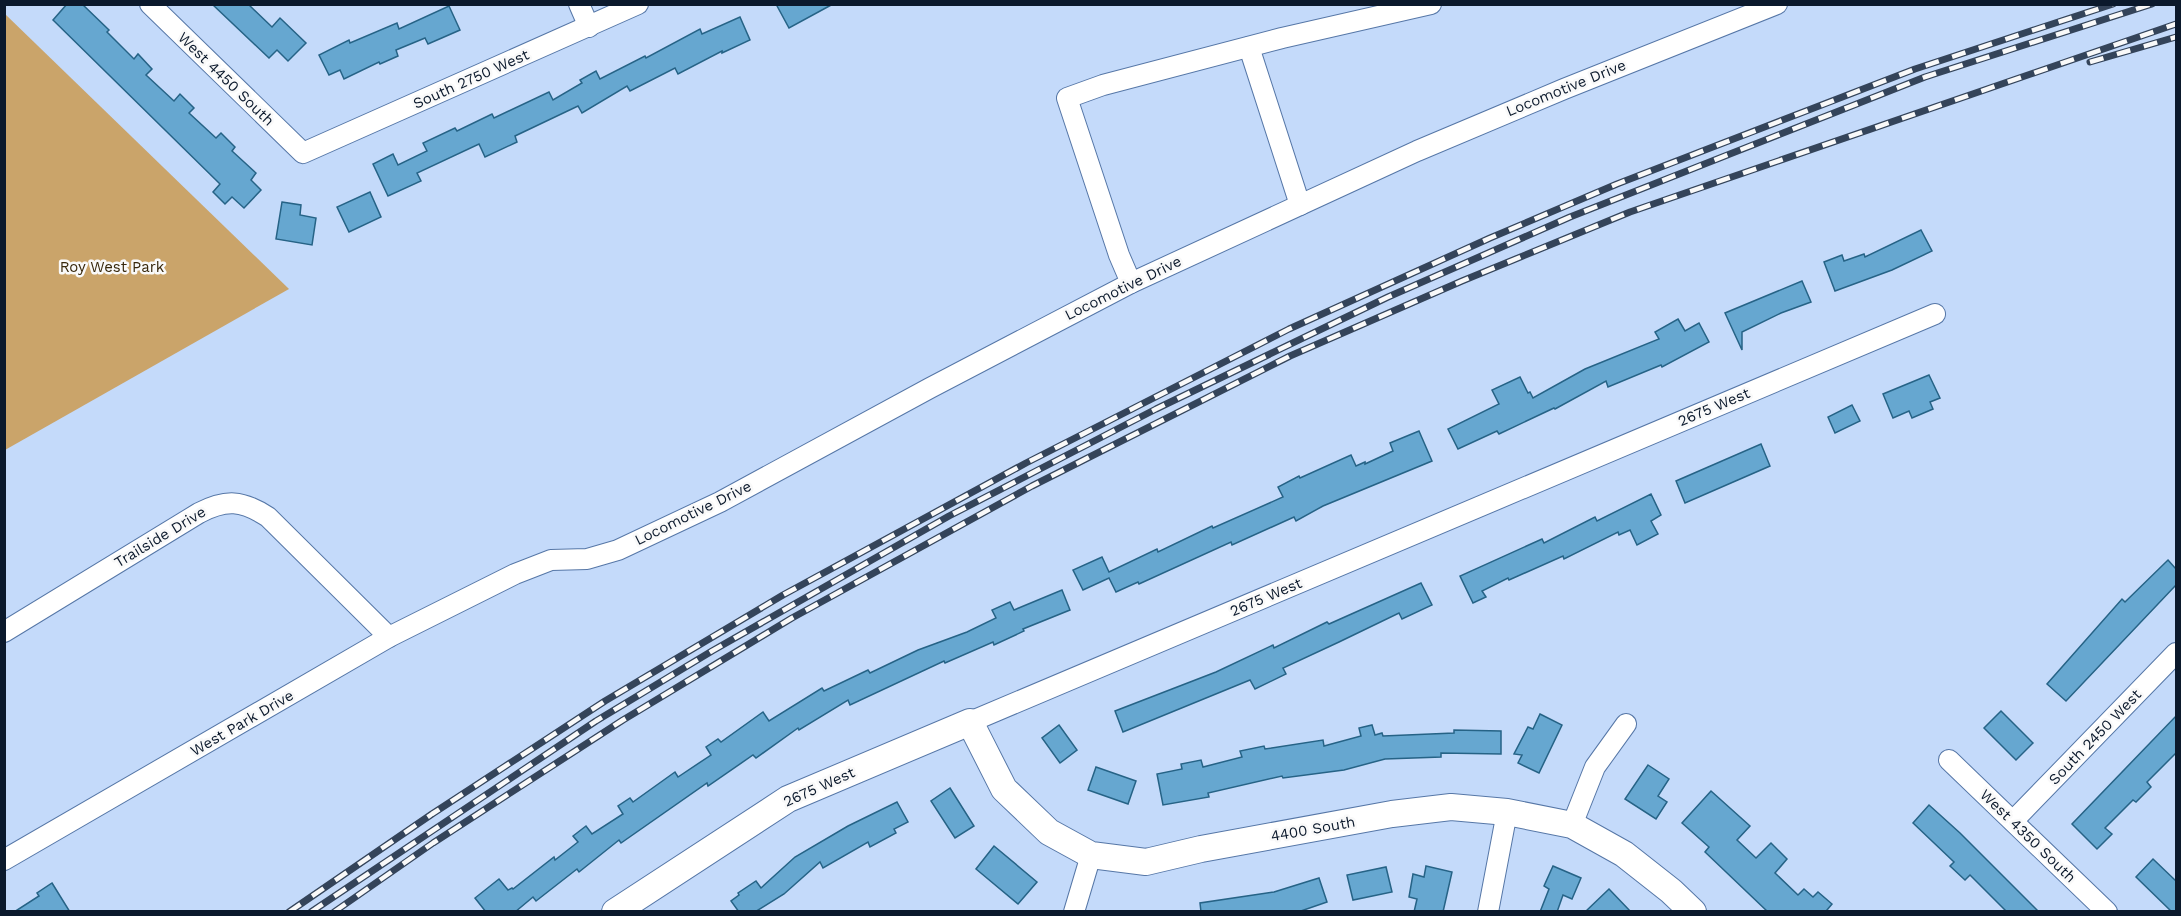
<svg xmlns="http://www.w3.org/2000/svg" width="2181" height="916" font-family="'Work Sans',sans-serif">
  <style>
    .green { fill: #caa46a }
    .building { fill: #66a7d0; stroke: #266386; stroke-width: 1.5 }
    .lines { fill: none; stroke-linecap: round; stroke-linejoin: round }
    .minor-casing { stroke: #5677a7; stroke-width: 22 }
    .tertiary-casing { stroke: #5677a7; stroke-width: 28 }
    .minor { stroke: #fff; stroke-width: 20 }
    .tertiary { stroke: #fff; stroke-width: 26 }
    .rail-casing { stroke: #34445a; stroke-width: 7 }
    .rail { stroke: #f9f9f9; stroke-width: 4.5; stroke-dasharray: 14; stroke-linecap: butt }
    .labels { text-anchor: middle; stroke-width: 5; stroke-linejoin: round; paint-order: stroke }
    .street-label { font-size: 15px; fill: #0b192c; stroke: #f9f9f9 }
    .park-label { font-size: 15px; fill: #37270b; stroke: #f9f9f9 }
  </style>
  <rect width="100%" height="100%" fill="#c4dafa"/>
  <path class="green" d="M5,14L289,289L5,450Z"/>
  <g class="building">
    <path d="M67,4H82L109,30L107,32L134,59L138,54L152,69L146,75L174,101L180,94L194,108L189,113L216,138L221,133L235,147L232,151L256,173L251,180L261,190L244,208L232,197L225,204L213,192L220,184L53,20Z"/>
    <path d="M212,4H248L272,27L280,18L306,43L288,61L277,50L269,58Z"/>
    <path d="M776,4H833L789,28Z"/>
    <path d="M449,6L460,30L428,44L425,38L396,50L398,56L380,64L379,62L344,79L340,70L329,75L319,55L349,40L350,43L397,23L399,29Z"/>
    <path d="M740,17L750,40L722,53V51L678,74L675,68L630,91L627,86L582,113L578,106L515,136L517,142L485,157L479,144L417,173L421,181L388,196L373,164L393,154L398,165L427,151L423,143L455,128L457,131L492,114L494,118L549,92L553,100L582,83L580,80L596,71L600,79L645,56L646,58L700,29L702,34Z"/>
    <path d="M370,192L381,217L349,232L337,207Z"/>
    <path d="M282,202L301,205L300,215L316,218L312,245L276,239Z"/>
    <path d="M1921,230L1932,251L1892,270L1835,291L1824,262L1842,255L1844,261L1864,254L1865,257Z"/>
    <path d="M1802,281L1811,302L1781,313L1742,332V350L1725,313Z"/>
    <path d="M1678,319L1685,331L1699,323L1709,342L1662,367L1661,365L1608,387L1606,381L1555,409L1554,408L1499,434L1497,431L1458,449L1448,429L1499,404L1492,390L1520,377L1528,393L1530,392L1533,398L1585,369L1659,339L1655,332Z"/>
    <path d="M1929,375L1940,398L1930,402L1933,409L1912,418L1909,411L1893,418L1883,394Z"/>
    <path d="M1852,405L1860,421L1835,433L1828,417Z"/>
    <path d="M1419,431L1432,461L1323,506L1296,521L1294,517L1232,545L1231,542L1139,584L1138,582L1116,592L1109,578L1083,590L1073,570L1102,557L1109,572L1157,549L1158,552L1212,526L1213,528L1283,497L1278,487L1299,476L1300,478L1351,455L1356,466L1365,462V464L1393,451L1390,443Z"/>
    <path d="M1761,444L1770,466L1685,503L1676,481Z"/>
    <path d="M1651,494L1661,515L1651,521L1658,534L1637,545L1630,530L1619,535L1618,532L1564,559L1563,556L1509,580L1508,578L1482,591L1486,597L1473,603L1460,576L1542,539L1544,543L1595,517L1597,521Z"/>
    <path d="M2168,560L2176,569V585L2066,701L2047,684L2122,599L2125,602Z"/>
    <path d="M1421,583L1432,605L1402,619L1399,613L1339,642L1283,668L1286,674L1255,689L1250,680L1123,732L1115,711L1216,672L1273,645L1274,648L1327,622L1329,624Z"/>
    <path d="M1062,590L1070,610L1023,629L1024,631L994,645L993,642L945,663L944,661L850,705L848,700L799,730L798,728L756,758L753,755L708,786L707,783L621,843L619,840L579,872L577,869L536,901L533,897L515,912H486L475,898L499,879L508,890L512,888L513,889L554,857L555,860L578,842L573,836L586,826L592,834L623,814L618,806L630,798L633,802L675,772L678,777L711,755L706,747L718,739L721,742L763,712L769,721L822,688L824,691L868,670L870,673L918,650L967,632L996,618L992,610L1010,602L1014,610Z"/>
    <path d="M2001,711L2033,743L2016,760L1984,728Z"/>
    <path d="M1540,714L1562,725L1539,773L1518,763L1522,755L1514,754L1528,727L1533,729Z"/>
    <path d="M2176,716V753L2147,782L2151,787L2136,802L2133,800L2105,828L2112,834L2097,849L2072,824Z"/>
    <path d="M1059,725L1077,750L1060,763L1042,738Z"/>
    <path d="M1372,725L1375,735L1382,733L1383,736L1454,733V730L1501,731V754L1441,753V757L1385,759L1344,770L1283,778L1282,776L1208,793L1209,797L1163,805L1157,774L1182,769L1181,764L1201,760L1203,767L1242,757L1240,751L1264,746L1265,749L1323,740L1324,746L1361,736L1359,728Z"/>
    <path d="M1648,765L1669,779L1658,796L1667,802L1656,819L1625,799Z"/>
    <path d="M1096,767L1136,781L1128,804L1088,790Z"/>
    <path d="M950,788L974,826L955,838L931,801Z"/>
    <path d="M1711,791L1750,826L1737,840L1756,858L1771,843L1787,859L1775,873L1798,895L1804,889L1813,897L1818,892L1832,904L1827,910L1829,912H1768L1705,852L1709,847L1682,823Z"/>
    <path d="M897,802L908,822L894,829L896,833L870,847L868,842L823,868L820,862L784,894L755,912H739L731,901L739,895L738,893L756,881L761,888L795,857L848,826Z"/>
    <path d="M1929,805L1960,833L2039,912H2007L1970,875L1965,880L1950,866L1954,862L1913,823Z"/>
    <path d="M994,846L1037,882L1018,904L976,869Z"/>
    <path d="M2153,859L2176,881V912H2172L2136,877Z"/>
    <path d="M1426,866L1452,872L1443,912H1414L1417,899L1409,897L1413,874L1424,877Z"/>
    <path d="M1553,866L1581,878L1572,899L1563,895L1557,912H1540L1549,889L1544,886Z"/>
    <path d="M1386,867L1392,892L1353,900L1347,875Z"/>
    <path d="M1319,878L1327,902L1298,912H1201L1200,903L1274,892Z"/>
    <path d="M52,883L70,912H14L39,896L37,893Z"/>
    <path d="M1609,889L1631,912H1585Z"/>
  </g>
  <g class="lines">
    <defs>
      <g id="minor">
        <path d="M150,4L303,153L638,4"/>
        <path d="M579,4L589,27"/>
        <path d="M1249,47L1300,205"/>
        <path d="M1131,283L1119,255L1067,98L1103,85L1282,38L1431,4"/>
        <path d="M4,632L199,513C226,499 242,500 268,517L389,637"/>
        <path d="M970,722L1935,314"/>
        <path d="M1949,760L2107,912"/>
        <path d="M2013,821L2176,653"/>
        <path d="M1572,825L1595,767L1626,724"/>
        <path d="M4,860L389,637L515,574L551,560L587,559L618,550L720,502L930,388L1131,283L1417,151L1564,89L1777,4"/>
        <path d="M1074,912L1091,855"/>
        <path d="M1488,912L1507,812"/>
      </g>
      <path id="tertiary" d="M615,912L788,799L970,722L1004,789L1049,832L1091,855L1146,862L1201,849L1392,814L1451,807L1507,812L1572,825L1624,854L1671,891L1693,912"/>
    </defs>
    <use href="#minor" class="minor-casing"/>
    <use href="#tertiary" class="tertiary-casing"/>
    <use href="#minor" class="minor"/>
    <use href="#tertiary" class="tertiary"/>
    <defs>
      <g id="rail">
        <path d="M2090,62L2176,37"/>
        <path d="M289,912L432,814L605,701L783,595L1026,463L1289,329L1490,238L1617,184L1915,69L2113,4"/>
        <path d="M311,912L596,721L712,651L949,516L1156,409L1388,297L1570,217L1925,77L2152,4"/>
        <path d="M334,912L433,843L623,720L792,618L1032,486L1290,356L1462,281L1630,212L2176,24"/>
      </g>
    </defs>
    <use href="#rail" class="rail-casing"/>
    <use href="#rail" class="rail"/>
  </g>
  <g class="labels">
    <g class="street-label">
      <text transform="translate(226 79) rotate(44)" y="5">West 4450 South</text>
      <text transform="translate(471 79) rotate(-24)" y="5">South 2750 West</text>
      <text transform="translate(1566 88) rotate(-22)" y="5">Locomotive Drive</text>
      <text transform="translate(1123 288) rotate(-26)" y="5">Locomotive Drive</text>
      <text transform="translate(1714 407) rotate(-23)" y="5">2675 West</text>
      <text transform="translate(693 513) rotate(-26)" y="5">Locomotive Drive</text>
      <text transform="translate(160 537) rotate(-31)" y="5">Trailside Drive</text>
      <text transform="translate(1266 597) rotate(-23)" y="5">2675 West</text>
      <text transform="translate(242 723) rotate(-30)" y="5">West Park Drive</text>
      <text transform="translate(2095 737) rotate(-46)" y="5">South 2450 West</text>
      <text transform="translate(819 787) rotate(-24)" y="5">2675 West</text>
      <text transform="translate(1313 829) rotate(-10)" y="5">4400 South</text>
      <text transform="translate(2028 836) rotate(44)" y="5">West 4350 South</text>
    </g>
    <g class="park-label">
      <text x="112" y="272">Roy West Park</text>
    </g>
  </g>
  <rect width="2181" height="916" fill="none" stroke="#0b192c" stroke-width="12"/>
</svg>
